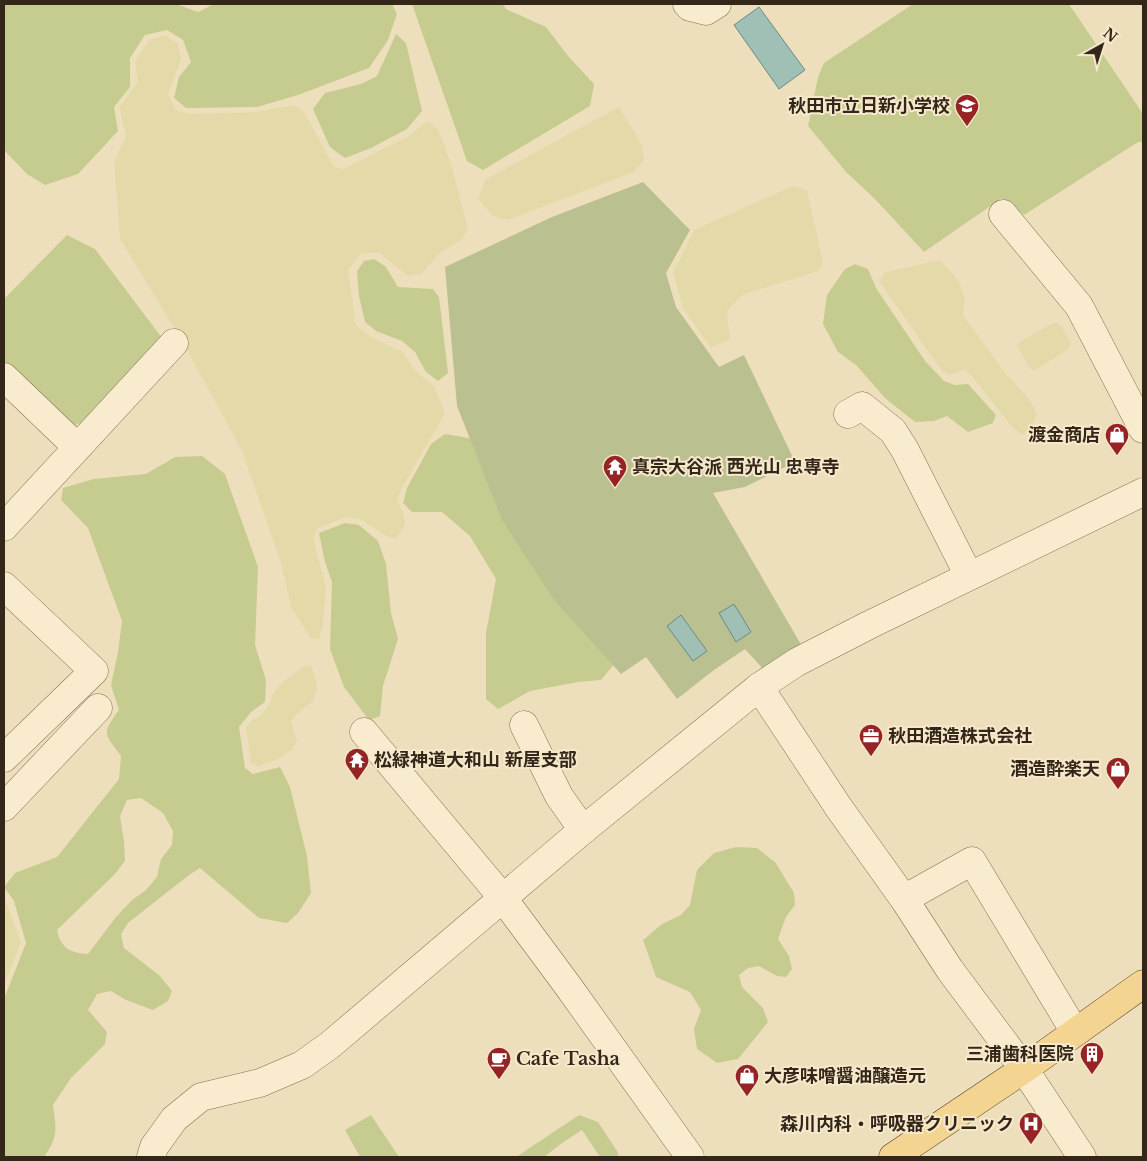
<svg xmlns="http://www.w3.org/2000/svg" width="1147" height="1161" font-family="'Libre Baskerville','Noto Sans JP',serif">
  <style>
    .farmland { fill: #e4daa9 }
    .green { fill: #c6cc90; fill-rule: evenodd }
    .cemetery { fill: #bbc090 }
    .water { fill: #a0bfb5; stroke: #688c83 }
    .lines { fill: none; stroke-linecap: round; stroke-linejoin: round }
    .minor-casing { stroke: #866e55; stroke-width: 29 }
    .major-casing { stroke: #533d2a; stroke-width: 29 }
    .minor { stroke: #f9ecce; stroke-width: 28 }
    .major { stroke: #f4d491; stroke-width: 28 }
    .labels { text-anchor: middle; stroke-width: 4; stroke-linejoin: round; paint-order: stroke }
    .poi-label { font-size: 18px; font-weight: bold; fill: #34271a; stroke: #f6e9cb; text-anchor: end }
  </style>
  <rect width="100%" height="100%" fill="#eedfbc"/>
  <g class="farmland">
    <path d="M165,35L178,44L181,60L168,94L176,110L189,114L254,112L295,105L304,112L334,167L343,169L407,137L428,121L438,129L451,164L468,229L461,240L440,253L421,274L408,276L379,253H362L348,270L356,325L372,338L403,352L415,371L434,386L445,414L403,486L397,500L403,512L405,525L396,539L386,536L362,520L345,517L317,529L313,538L326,587L323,624L319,639H311L291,607L281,563L242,451L181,339L120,239L114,162L126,136L119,107L138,82L135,62L149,40Z"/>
    <path d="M619,107L642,145L644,160L634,172L508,220L493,216L478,199L486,179Z"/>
    <path d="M793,186L807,190L823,263L818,271L742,295L727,311L730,339L711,348L683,308L673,273L694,230Z"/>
    <path d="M940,260L958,280L965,299L963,315L1006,374L1030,400L1037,414L1031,430L1022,435L1013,428L971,375L964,370L950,375L942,371L879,281L885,272Z"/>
    <path d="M1055,322L1061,326L1071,343L1069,349L1035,370L1030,369L1017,346L1021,341Z"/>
    <path d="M305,665L312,667L317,687L313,701L298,713L291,721L297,741L293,749L278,759L258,767L251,763L246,727L253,719L259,717L270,704L272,695L280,684Z"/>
    <path d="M4,897L21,942L4,985Z"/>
  </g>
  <g class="green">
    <path d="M4,4H176L198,12L214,4H392L397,14L388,40L369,68L298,95L257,107L186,108L174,98L179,77L191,62L183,40L167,30L145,35L130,58V87L114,107L118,131L78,174L45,185L27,174L4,150Z"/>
    <path d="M412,4H503L506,9L546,27L568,56L594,84L590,106L483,170L467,161Z"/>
    <path d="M913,4H1069L1143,114V142H1138L1024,215L1002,198L924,252L874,198L846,172L808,126L818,77L824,63Z"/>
    <path d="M396,34L406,43L422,111L407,129L371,148L345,158L330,147L313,109L325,93L361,84L377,76Z"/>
    <path d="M67,235L95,249L165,342L90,420L69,427L4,367V299Z"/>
    <path d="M374,259L386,267L398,287L433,289L439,297L448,373L438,381L426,372L415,352L402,341L376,331L365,322L359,296L357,271L364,261Z"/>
    <path d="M855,264L868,269L876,288L925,361L944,381L955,385L968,384L996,415L993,423L968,432L947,416L934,421L915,422L885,398L857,366L838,352L823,324L827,295L845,269Z"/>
    <path d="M445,434L498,443L638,635L601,680L578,682L530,691L498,709L486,699V633L496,579L470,536L442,512H412L403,503L407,488L431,444Z"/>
    <path d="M202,456L225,474L258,567L255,645L266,680L265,702L251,712L239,727L245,768L253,774L280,767L290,787L307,856L311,893L298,913L287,923L259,918L200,868L189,875L128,923L121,934L124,948L160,976L172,991L168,1001L153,1010L126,1000L111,991L97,994L88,1010L107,1032L105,1044L71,1078L53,1105C56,1129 59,1136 44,1157H4V999L26,943L14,901L4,887L15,873L57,857L119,779L121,756C104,732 101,735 119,710L111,685L118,652L122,621L88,528L61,500L63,488L94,479L146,474L175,457ZM141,798L163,813L173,831L172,845L161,859L157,877L146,890L132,900L116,917L88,954C70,953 61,948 57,930L115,874L125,861L124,842L120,816L127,800Z"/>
    <path d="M345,523L359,525L378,541L386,564L391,613L398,639L383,686L380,716L369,720L344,687L330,649L332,582L325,562L319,533Z"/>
    <path d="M736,847L757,848L775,862L794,893L795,905L786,917L778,939L789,956L792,969L786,977L777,976L759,966L748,968L739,975L742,987L763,1008L768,1022L738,1059L717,1063L697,1049L694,1029L701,1010L690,992L656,977L643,940L662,924L681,915L690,905L697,870L714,853Z"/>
    <path d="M371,1115L399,1157H360L345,1130Z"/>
    <path d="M579,1115L598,1122L617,1151L619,1157H600L582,1130L562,1143L544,1157H516Z"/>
  </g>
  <path class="cemetery" d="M643,182L690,230L666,273L676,307L719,367L744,355L795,462L745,487L713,493L803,648L764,670L745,649L714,670L677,699L646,657L621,674L554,600L502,520L457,406L445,267L552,217Z"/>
  <g class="water">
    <path d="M759,7L805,70L779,89L734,25Z"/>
    <path d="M734,604L751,632L736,642L719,613Z"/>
    <path d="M681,615L707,651L693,661L667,626Z"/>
  </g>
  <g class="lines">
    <defs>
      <g id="minor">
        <path d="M687,4L690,7L706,11L717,4"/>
        <path d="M1003,214L1079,306L1143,429"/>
        <path d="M4,377L77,447"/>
        <path d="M848,414L862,406L893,431L905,450L969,576"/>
        <path d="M4,527L174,343"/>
        <path d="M4,586L94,671L4,758"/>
        <path d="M759,687L839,808L904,899L950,970L1024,1069L1082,1157"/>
        <path d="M524,725L559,796L583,830"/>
        <path d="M364,732L502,897L568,986L690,1157"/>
        <path d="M4,807L98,708"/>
        <path d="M904,899L972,861L1075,1032"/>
        <path d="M151,1157L154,1147L174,1119L201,1097L260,1083L302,1065L330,1045L583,830L759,687L797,662L869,625L1143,492"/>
      </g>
      <path id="major" d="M893,1157L1024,1069L1143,984"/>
    </defs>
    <use href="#minor" class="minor-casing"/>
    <use href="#major" class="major-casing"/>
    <use href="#minor" class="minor"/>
    <use href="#major" class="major"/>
  </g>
  <defs>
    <symbol id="school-pin" viewBox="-11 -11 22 30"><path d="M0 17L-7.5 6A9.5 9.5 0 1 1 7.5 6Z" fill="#962426" stroke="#f6e9cb"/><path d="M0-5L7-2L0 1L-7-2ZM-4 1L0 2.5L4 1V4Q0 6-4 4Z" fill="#fff"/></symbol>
    <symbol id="shop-pin" viewBox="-11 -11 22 30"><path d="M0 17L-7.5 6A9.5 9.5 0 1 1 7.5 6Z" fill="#962426" stroke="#f6e9cb"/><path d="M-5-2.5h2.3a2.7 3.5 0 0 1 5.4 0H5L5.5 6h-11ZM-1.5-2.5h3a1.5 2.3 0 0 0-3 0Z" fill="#fff"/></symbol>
    <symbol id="temple-pin" viewBox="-11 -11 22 30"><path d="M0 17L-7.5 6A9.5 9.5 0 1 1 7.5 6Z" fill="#962426" stroke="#f6e9cb"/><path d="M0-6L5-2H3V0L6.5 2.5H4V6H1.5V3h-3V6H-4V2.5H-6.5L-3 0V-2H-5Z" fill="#fff"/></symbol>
    <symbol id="office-pin" viewBox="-11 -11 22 30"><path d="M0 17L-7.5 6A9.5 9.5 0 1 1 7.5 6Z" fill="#962426" stroke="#f6e9cb"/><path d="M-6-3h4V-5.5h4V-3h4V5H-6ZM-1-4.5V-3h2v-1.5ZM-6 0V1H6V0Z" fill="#fff"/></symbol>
    <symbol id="building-pin" viewBox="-11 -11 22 30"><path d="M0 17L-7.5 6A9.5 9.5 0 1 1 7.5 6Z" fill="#962426" stroke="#f6e9cb"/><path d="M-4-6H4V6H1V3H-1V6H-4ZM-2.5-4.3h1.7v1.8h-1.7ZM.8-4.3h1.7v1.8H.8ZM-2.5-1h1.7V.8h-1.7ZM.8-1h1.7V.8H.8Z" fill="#fff"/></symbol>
    <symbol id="cafe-pin" viewBox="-11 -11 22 30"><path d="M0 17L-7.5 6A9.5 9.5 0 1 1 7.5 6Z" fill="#962426" stroke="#f6e9cb"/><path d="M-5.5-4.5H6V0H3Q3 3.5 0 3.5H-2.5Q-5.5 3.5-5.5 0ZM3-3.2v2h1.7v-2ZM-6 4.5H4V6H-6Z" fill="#fff"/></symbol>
    <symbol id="hospital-pin" viewBox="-11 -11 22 30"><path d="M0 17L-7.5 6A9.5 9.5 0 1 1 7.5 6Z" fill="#962426" stroke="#f6e9cb"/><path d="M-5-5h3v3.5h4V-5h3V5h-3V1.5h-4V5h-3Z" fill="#fff"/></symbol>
  </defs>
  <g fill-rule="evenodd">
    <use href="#school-pin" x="953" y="92" width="28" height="38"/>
    <use href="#shop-pin" x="1103" y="421" width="28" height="38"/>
    <use href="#temple-pin" x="601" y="453" width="28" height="38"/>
    <use href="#office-pin" x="857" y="722" width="28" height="38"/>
    <use href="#temple-pin" x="343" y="746" width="28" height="38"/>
    <use href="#shop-pin" x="1104" y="755" width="28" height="38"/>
    <use href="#building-pin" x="1078" y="1040" width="28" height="38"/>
    <use href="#cafe-pin" x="485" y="1045" width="28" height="38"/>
    <use href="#shop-pin" x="733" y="1062" width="28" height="38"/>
    <use href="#hospital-pin" x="1017" y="1110" width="28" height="38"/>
  </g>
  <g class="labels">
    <g class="poi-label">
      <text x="950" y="112">秋田市立日新小学校</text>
      <text x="1100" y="441">渡金商店</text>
      <text x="632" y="473" text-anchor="start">真宗大谷派 西光山 忠専寺</text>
      <text x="888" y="742" text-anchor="start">秋田酒造株式会社</text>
      <text x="374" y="766" text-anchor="start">松緑神道大和山 新屋支部</text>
      <text x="1100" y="775">酒造酔楽天</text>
      <text x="1074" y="1060">三浦歯科医院</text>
      <text x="516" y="1065" text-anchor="start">Cafe Tasha</text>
      <text x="764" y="1082" text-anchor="start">大彦味噌醤油醸造元</text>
      <text x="1014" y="1130">森川内科・呼吸器クリニック</text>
    </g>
  </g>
  <rect width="1147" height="1161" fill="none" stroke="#34271a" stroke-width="10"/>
  <g transform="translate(1102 45) rotate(39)" stroke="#f6e9cb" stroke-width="4" paint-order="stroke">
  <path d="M0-4L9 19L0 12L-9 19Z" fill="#34271a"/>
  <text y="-8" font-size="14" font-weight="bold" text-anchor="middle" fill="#34271a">N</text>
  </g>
</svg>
